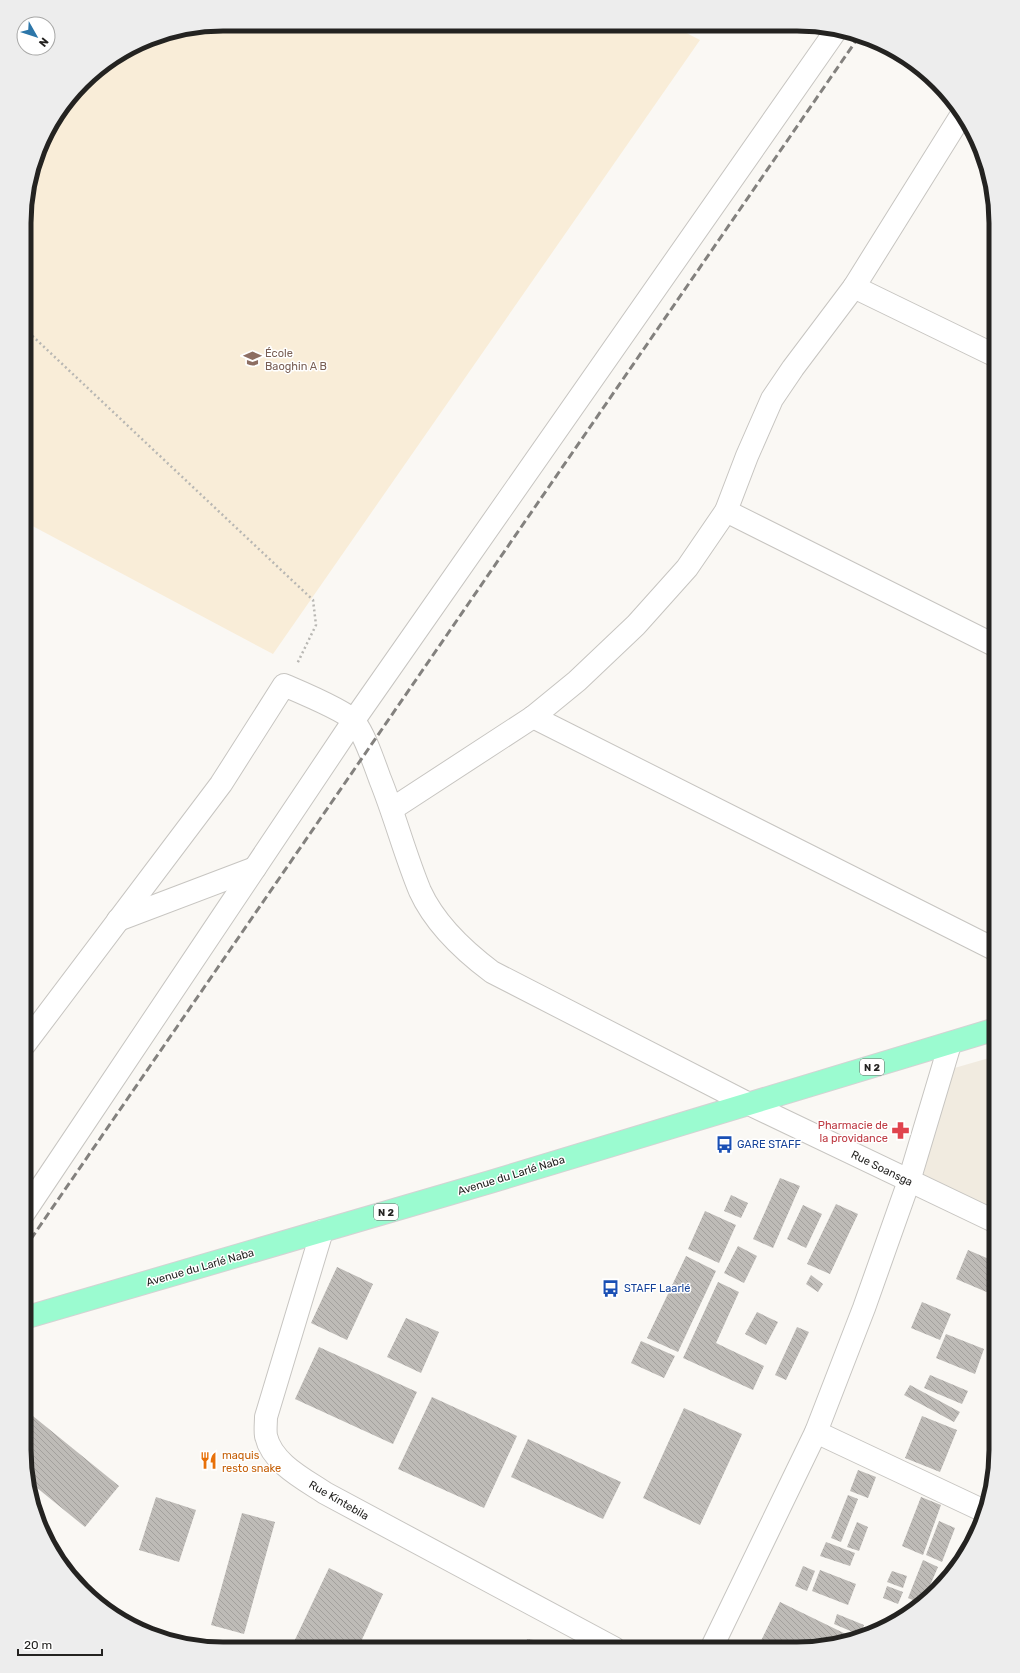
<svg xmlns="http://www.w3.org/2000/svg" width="1020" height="1673" font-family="Rubik,sans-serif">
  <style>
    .built { fill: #f1ebe0 }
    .education { fill: #f9edd8 }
    .building { fill: url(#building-back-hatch) }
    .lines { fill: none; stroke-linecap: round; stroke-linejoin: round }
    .minor-casing { stroke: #c7c5c1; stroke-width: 24 }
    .major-casing { stroke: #d3d3d3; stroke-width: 24 }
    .path { stroke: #b8b7b3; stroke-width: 2.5; stroke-dasharray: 2 3; stroke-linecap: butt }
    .minor { stroke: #fff; stroke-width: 22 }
    .major { stroke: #9bfbd0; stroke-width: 22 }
    .rail { stroke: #83817e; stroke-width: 3; stroke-dasharray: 8 4; stroke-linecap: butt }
    .labels { text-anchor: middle; stroke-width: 3; stroke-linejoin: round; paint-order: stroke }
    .shield { fill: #fff; stroke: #666564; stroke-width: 1 }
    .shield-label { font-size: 10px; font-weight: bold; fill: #242321 }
    .education-label { font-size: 11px; fill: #785e54; stroke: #fff; text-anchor: start }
    .health-label { font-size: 11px; fill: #be3a42; stroke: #fff; text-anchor: end }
    .transit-label { font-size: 11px; fill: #164399; stroke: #fff; text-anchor: start }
    .street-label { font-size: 11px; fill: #242321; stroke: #fff }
    .food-label { font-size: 11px; fill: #c56008; stroke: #fff; text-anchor: start }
    .rim { fill: none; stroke: #242321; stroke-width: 5 }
  </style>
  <defs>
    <pattern id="building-back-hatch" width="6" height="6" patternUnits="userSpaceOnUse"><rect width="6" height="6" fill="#bebbb7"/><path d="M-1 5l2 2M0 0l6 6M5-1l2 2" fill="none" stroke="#a3a09d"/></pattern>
  </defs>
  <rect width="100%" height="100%" fill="#faf8f4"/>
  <path class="built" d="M996,1056V1213L922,1180L951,1069Z"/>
  <path class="education" d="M223,24L671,25L700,40L273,654L25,522L26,197L45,135L91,73L147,39Z"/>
  <g class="building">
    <path d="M780,1178L800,1186L773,1248L753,1239Z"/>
    <path d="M731,1195L748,1203L741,1218L724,1211Z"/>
    <path d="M836,1204L858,1214L830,1274L807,1264Z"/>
    <path d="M803,1205L822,1214L806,1248L787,1239Z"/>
    <path d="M705,1211L736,1225L719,1263L688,1249Z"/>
    <path d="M738,1246L757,1256L744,1283L724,1273Z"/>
    <path d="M968,1250L996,1262V1296L956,1279Z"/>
    <path d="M686,1256L716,1271L678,1352L647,1338Z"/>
    <path d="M337,1267L373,1284L347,1340L311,1323Z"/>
    <path d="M811,1275L823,1284L818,1292L806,1284Z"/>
    <path d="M718,1282L739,1292L716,1343L764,1366L753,1390L683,1358Z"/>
    <path d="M922,1302L951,1314L940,1340L911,1328Z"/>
    <path d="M757,1312L778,1322L766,1345L745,1334Z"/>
    <path d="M406,1318L439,1332L421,1373L387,1357Z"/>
    <path d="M797,1327L809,1332L786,1380L775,1375Z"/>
    <path d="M946,1334L984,1349L975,1374L936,1358Z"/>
    <path d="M641,1341L675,1356L664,1378L631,1363Z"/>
    <path d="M319,1347L417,1392L393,1444L295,1399Z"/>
    <path d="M930,1375L968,1391L962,1404L924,1388Z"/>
    <path d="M910,1385L960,1412L954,1422L904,1395Z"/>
    <path d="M432,1397L517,1436L484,1508L398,1469Z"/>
    <path d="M684,1408L742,1434L700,1525L643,1498Z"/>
    <path d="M28,1412L119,1486L85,1527L31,1483L24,1450V1416Z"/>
    <path d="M922,1416L957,1430L940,1472L905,1458Z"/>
    <path d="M528,1439L621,1482L603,1519L511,1477Z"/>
    <path d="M858,1470L876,1477L868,1498L850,1491Z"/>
    <path d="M848,1495L858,1499L841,1542L831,1538Z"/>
    <path d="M156,1497L196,1510L179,1562L139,1550Z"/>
    <path d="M921,1497L941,1505L923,1555L902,1546Z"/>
    <path d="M242,1513L275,1522L244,1634L211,1625Z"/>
    <path d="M939,1521L955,1528L942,1562L926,1555Z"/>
    <path d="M857,1522L868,1527L859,1551L847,1547Z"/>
    <path d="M826,1542L855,1553L850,1566L820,1556Z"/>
    <path d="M923,1560L938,1567L922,1604L908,1598Z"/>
    <path d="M803,1566L815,1571L807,1591L795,1586Z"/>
    <path d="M329,1568L383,1594L358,1648H291Z"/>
    <path d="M820,1570L856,1584L848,1605L812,1591Z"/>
    <path d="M892,1571L907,1576L903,1588L887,1582Z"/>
    <path d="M887,1586L903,1592L898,1604L883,1598Z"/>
    <path d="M780,1602L854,1638L798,1649H757Z"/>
    <path d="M837,1614L864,1625L860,1635L834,1624Z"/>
    <path d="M527,1639L540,1641L539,1648H526Z"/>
  </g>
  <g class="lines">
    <defs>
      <g id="minor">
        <path d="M854,287L996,356"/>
        <path d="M726,511L996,646"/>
        <path d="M533,717L996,950"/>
        <path d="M392,809L533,717L577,681L636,625L687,568L726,511L747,456L772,399L793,368L854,287L962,114"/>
        <path d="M118,920L255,868"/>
        <path d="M25,1044L221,784L284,685C298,691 346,711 354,721C365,735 374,763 380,779C395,816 405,855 420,891C435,924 464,951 492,972L747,1103L996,1222"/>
        <path d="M24,1213L354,720L837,29"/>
        <path d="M322,1231L266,1417C266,1423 265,1430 266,1436C272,1463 304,1479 325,1493L614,1648"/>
        <path d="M816,1432L984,1511"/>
        <path d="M711,1649L816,1432L864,1308L909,1181L950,1044"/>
      </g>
      <path id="major" d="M24,1318L490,1182L996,1029"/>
    </defs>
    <use href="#minor" class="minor-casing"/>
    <use href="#major" class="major-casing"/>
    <path class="path" d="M25,329L313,600L316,625L297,664"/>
    <use href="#minor" class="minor"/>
    <use href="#major" class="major"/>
    <path class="rail" d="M24,1249L860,35"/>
  </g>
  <defs>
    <symbol id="school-bare" viewBox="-9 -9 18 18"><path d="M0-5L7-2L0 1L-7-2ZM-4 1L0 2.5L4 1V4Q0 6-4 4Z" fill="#8d6e63" stroke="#fff" stroke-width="2.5" paint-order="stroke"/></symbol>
    <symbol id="pharmacy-bare" viewBox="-9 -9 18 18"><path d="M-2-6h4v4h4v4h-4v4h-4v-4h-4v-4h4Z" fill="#e0444e" stroke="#fff" stroke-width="2.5" paint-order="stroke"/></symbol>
    <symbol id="bus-bare" viewBox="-9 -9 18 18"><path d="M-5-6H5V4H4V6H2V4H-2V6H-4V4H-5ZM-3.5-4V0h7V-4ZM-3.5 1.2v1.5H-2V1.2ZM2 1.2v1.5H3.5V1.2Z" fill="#1a4fb4" stroke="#fff" stroke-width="2.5" paint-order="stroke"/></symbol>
    <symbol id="restaurant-bare" viewBox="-9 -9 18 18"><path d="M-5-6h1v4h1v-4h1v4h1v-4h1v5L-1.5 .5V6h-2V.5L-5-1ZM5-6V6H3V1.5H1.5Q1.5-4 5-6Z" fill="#e8710a" stroke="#fff" stroke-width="2.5" paint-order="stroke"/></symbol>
  </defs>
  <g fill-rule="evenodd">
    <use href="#school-bare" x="240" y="346" width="25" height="25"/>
    <use href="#pharmacy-bare" x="888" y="1118" width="25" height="25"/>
    <use href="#bus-bare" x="712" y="1132" width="25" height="25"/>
    <use href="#bus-bare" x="598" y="1276" width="25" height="25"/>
    <use href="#restaurant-bare" x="196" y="1448" width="25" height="25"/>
  </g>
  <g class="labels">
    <g class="shield">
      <rect x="860" y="1059" width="24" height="16" rx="3"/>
      <rect x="374" y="1204" width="24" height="16" rx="3"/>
    </g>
    <g class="shield-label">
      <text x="872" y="1071">N 2</text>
      <text x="386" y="1216">N 2</text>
    </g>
    <g class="education-label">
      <text x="265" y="357">École<tspan x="265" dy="13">Baoghin A B</tspan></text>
    </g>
    <g class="health-label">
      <text x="888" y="1129">Pharmacie de<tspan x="888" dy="13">la providance</tspan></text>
    </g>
    <g class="transit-label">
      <text x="737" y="1148">GARE STAFF</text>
      <text x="624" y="1292">STAFF Laarlé</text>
    </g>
    <g class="street-label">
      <text transform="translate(882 1168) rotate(26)" y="4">Rue Soansga</text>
      <text transform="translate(511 1175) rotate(-17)" y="4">Avenue du Larlé Naba</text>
      <text transform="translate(200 1267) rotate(-16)" y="4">Avenue du Larlé Naba</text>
      <text transform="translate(339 1500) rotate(30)" y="4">Rue Kintebila</text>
    </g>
    <g class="food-label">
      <text x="222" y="1459">maquis<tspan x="222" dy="13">resto snake</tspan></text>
    </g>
  </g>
  <path d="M0 0H1020V1673H0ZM223 31H797A192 192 0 0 1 989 223V1450A192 192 0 0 1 797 1642H223A192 192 0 0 1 31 1450V223A192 192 0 0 1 223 31Z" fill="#ededed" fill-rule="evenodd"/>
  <path class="rim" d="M223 31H797A192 192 0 0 1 989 223V1450A192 192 0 0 1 797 1642H223A192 192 0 0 1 31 1450V223A192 192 0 0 1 223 31Z"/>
  <g transform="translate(36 36) rotate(129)"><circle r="19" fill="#ffffff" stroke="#a7a7a6"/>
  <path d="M0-3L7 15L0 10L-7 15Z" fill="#2c76a9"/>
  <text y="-6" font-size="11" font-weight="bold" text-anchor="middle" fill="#242321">N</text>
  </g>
  <path d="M18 1649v6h84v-6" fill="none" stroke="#242321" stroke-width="2"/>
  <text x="24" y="1649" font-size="12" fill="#242321" stroke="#ffffff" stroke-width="3" paint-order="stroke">20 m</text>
</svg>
